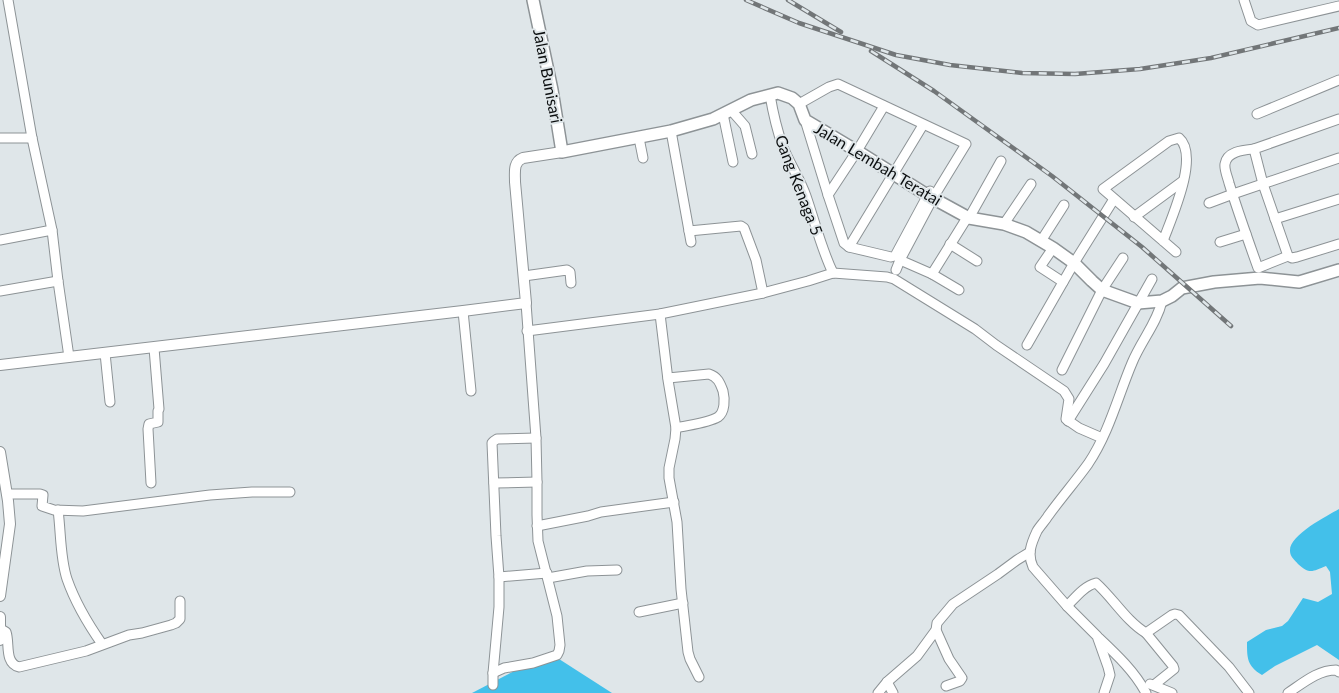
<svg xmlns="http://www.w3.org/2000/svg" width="1339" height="693" font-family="Lato,sans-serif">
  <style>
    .forest { fill: #43c0ea }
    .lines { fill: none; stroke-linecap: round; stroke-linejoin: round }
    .minor-casing { stroke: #8d9396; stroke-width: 11 }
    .tertiary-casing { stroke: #8d9396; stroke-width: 12 }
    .secondary-casing { stroke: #8d9396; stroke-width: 14 }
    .minor { stroke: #fff; stroke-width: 9 }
    .tertiary { stroke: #fff; stroke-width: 10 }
    .secondary { stroke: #fff; stroke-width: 11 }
    .rail-casing { stroke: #727678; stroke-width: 4.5 }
    .rail { stroke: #dfe6e9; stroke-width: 2.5; stroke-dasharray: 8; stroke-linecap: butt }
    .labels { text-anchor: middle; stroke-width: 4; stroke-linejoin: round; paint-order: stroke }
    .street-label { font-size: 16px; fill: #0b0e0f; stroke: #dfe6e9 }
  </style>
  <rect width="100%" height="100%" fill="#dfe6e9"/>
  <g class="forest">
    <path d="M1339,509V660L1317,645L1275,666L1262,675C1247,666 1247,658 1247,642L1266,630L1282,626L1288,621L1303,598L1318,602L1332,594L1330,572L1326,566C1313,571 1310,575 1298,564C1295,560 1290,557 1290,551C1289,535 1327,516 1339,509Z"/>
    <path d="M559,659L612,693H472L524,666Z"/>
  </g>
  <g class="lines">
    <defs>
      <g id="minor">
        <path d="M8,0L32,138L52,230L58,281L69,357"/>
        <path d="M1244,0L1251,21L1258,25L1339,6"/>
        <path d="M770,95C773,113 777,130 783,147C790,164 800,179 806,196C815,222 821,248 833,273"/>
        <path d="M799,104L829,87L838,84L966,144L933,198L900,260L932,274L959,290"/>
        <path d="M731,110L745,126L752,154"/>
        <path d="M723,114L733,162"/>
        <path d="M1257,114L1339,80"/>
        <path d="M1339,119L1254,149L1263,184L1288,256L1292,258L1297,257L1339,244"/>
        <path d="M805,120L828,195L844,243L849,247L891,257L895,256L930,191"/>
        <path d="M671,131L691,242"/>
        <path d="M0,138H32"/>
        <path d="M639,138L643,158"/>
        <path d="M1254,149C1244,150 1227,151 1225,164C1224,170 1228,178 1229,183C1238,212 1248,240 1258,268L1288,256"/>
        <path d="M828,195L857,151L884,106"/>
        <path d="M1209,203L1233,194L1339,158"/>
        <path d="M1134,217L1183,181"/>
        <path d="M1275,219L1339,199"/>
        <path d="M1004,224L1031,184"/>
        <path d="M689,231L741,226L744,228L756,260L763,293"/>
        <path d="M0,240L52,230"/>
        <path d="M1041,241L1064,205"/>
        <path d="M1163,241C1171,219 1200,156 1179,138L1169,141L1103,189L1176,252"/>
        <path d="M1220,242L1246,234"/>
        <path d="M950,244L977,261"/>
        <path d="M849,247L923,125"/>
        <path d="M1053,248L1040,267L1063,282"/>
        <path d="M896,270L900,260"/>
        <path d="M932,274L965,221L969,218L1001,161"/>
        <path d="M524,276L567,270L570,272L571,283"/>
        <path d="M0,291L58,281"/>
        <path d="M463,311L471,391"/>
        <path d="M660,314L668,380L676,428L675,439L669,468V478L677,522L681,589L688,652L690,659L699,677"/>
        <path d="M527,331L660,314L763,293L808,281L833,273L887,277L894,279L975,329L996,345L1064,391L1069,399L1066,419L1079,428L1102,438"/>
        <path d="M1027,345L1074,263L1114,199"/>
        <path d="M105,353L110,402"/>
        <path d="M1062,370L1102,290L1123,258"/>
        <path d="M668,378L709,374C718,377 720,383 723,391C725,399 725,412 718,417C708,423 689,425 676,428"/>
        <path d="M1068,421L1104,364L1152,279"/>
        <path d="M151,483L148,429L149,424L158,422V411L159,409L154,348"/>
        <path d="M494,483L537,482"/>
        <path d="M7,494H40L43,495L42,506L54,510L83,511L210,495L252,492H290"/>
        <path d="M58,510C61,532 60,558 67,579C75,602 88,624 102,644"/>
        <path d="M537,526L588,516L601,512L674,502"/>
        <path d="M499,577L547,573"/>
        <path d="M548,578L587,571L617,570"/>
        <path d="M1067,606C1075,598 1084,586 1096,583C1113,598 1126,621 1146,633L1172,615L1175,614L1179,615L1229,667L1249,693"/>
        <path d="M639,612L683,603"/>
        <path d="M1,629L6,632C10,643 4,663 19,667L86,651L129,635L142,633L171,625L176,623L180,619V601"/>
        <path d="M936,630L949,659L962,678L960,681L946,686"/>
        <path d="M1146,633L1173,666L1174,669L1154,685"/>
        <path d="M1099,638C1117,655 1135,672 1146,693"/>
        <path d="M493,673L504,668L533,663L557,655L559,651L560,645L557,616L538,541L537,515V482L536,438L526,303"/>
        <path d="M887,682L893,693"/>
        <path d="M1150,684L1172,693"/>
        <path d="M493,685V673L499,607V577L496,536L492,443L494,441L497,439L536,438"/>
        <path d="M878,693L887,682L917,656L936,630L937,623L953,604L998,574L1017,560L1030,552"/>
        <path d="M1104,693L1110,675L1108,667L1097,636L1067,606L1033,567C1027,554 1031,544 1037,531C1040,526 1045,521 1048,516C1061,498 1075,482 1088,464C1109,433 1118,396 1132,363C1141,341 1157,323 1162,301"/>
        <path d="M1288,693C1303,683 1318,670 1336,670L1339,672"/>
      </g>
      <g id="tertiary">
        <path d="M0,365L463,311L526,303L515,182C515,172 513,162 523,158L562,152"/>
        <path d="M0,452L8,501L10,524L0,596"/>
        <path d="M0,617V640"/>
      </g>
      <path id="secondary" d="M533,0L552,90L562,152L671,131L713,119L751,100L778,93L792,98L799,104L805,120L857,151L927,195L969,218L1004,224L1026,232L1053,248L1074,263L1092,281L1102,290L1138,303L1162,301L1172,296L1182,288L1214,282L1260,278L1299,282L1339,270"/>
    </defs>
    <use href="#minor" class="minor-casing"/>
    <use href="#tertiary" class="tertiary-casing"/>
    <use href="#secondary" class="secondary-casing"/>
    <use href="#minor" class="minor"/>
    <use href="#tertiary" class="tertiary"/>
    <use href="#secondary" class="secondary"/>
    <defs>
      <g id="rail">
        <path d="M746,0L799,23L896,55L950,65L1022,73L1075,74L1140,69L1211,58L1339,28"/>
        <path d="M788,0L841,32"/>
        <path d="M871,51L934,91L1052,176L1142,247L1231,326"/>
      </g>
    </defs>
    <use href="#rail" class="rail-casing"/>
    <use href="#rail" class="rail"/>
  </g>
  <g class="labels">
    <g class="street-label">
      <text transform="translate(548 76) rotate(79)" y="6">Jalan Bunisari</text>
      <text transform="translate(878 164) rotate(31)" y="6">Jalan Lembah Teratai</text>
      <text transform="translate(799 185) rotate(69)" y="6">Gang Kenaga 5</text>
    </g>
  </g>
</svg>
